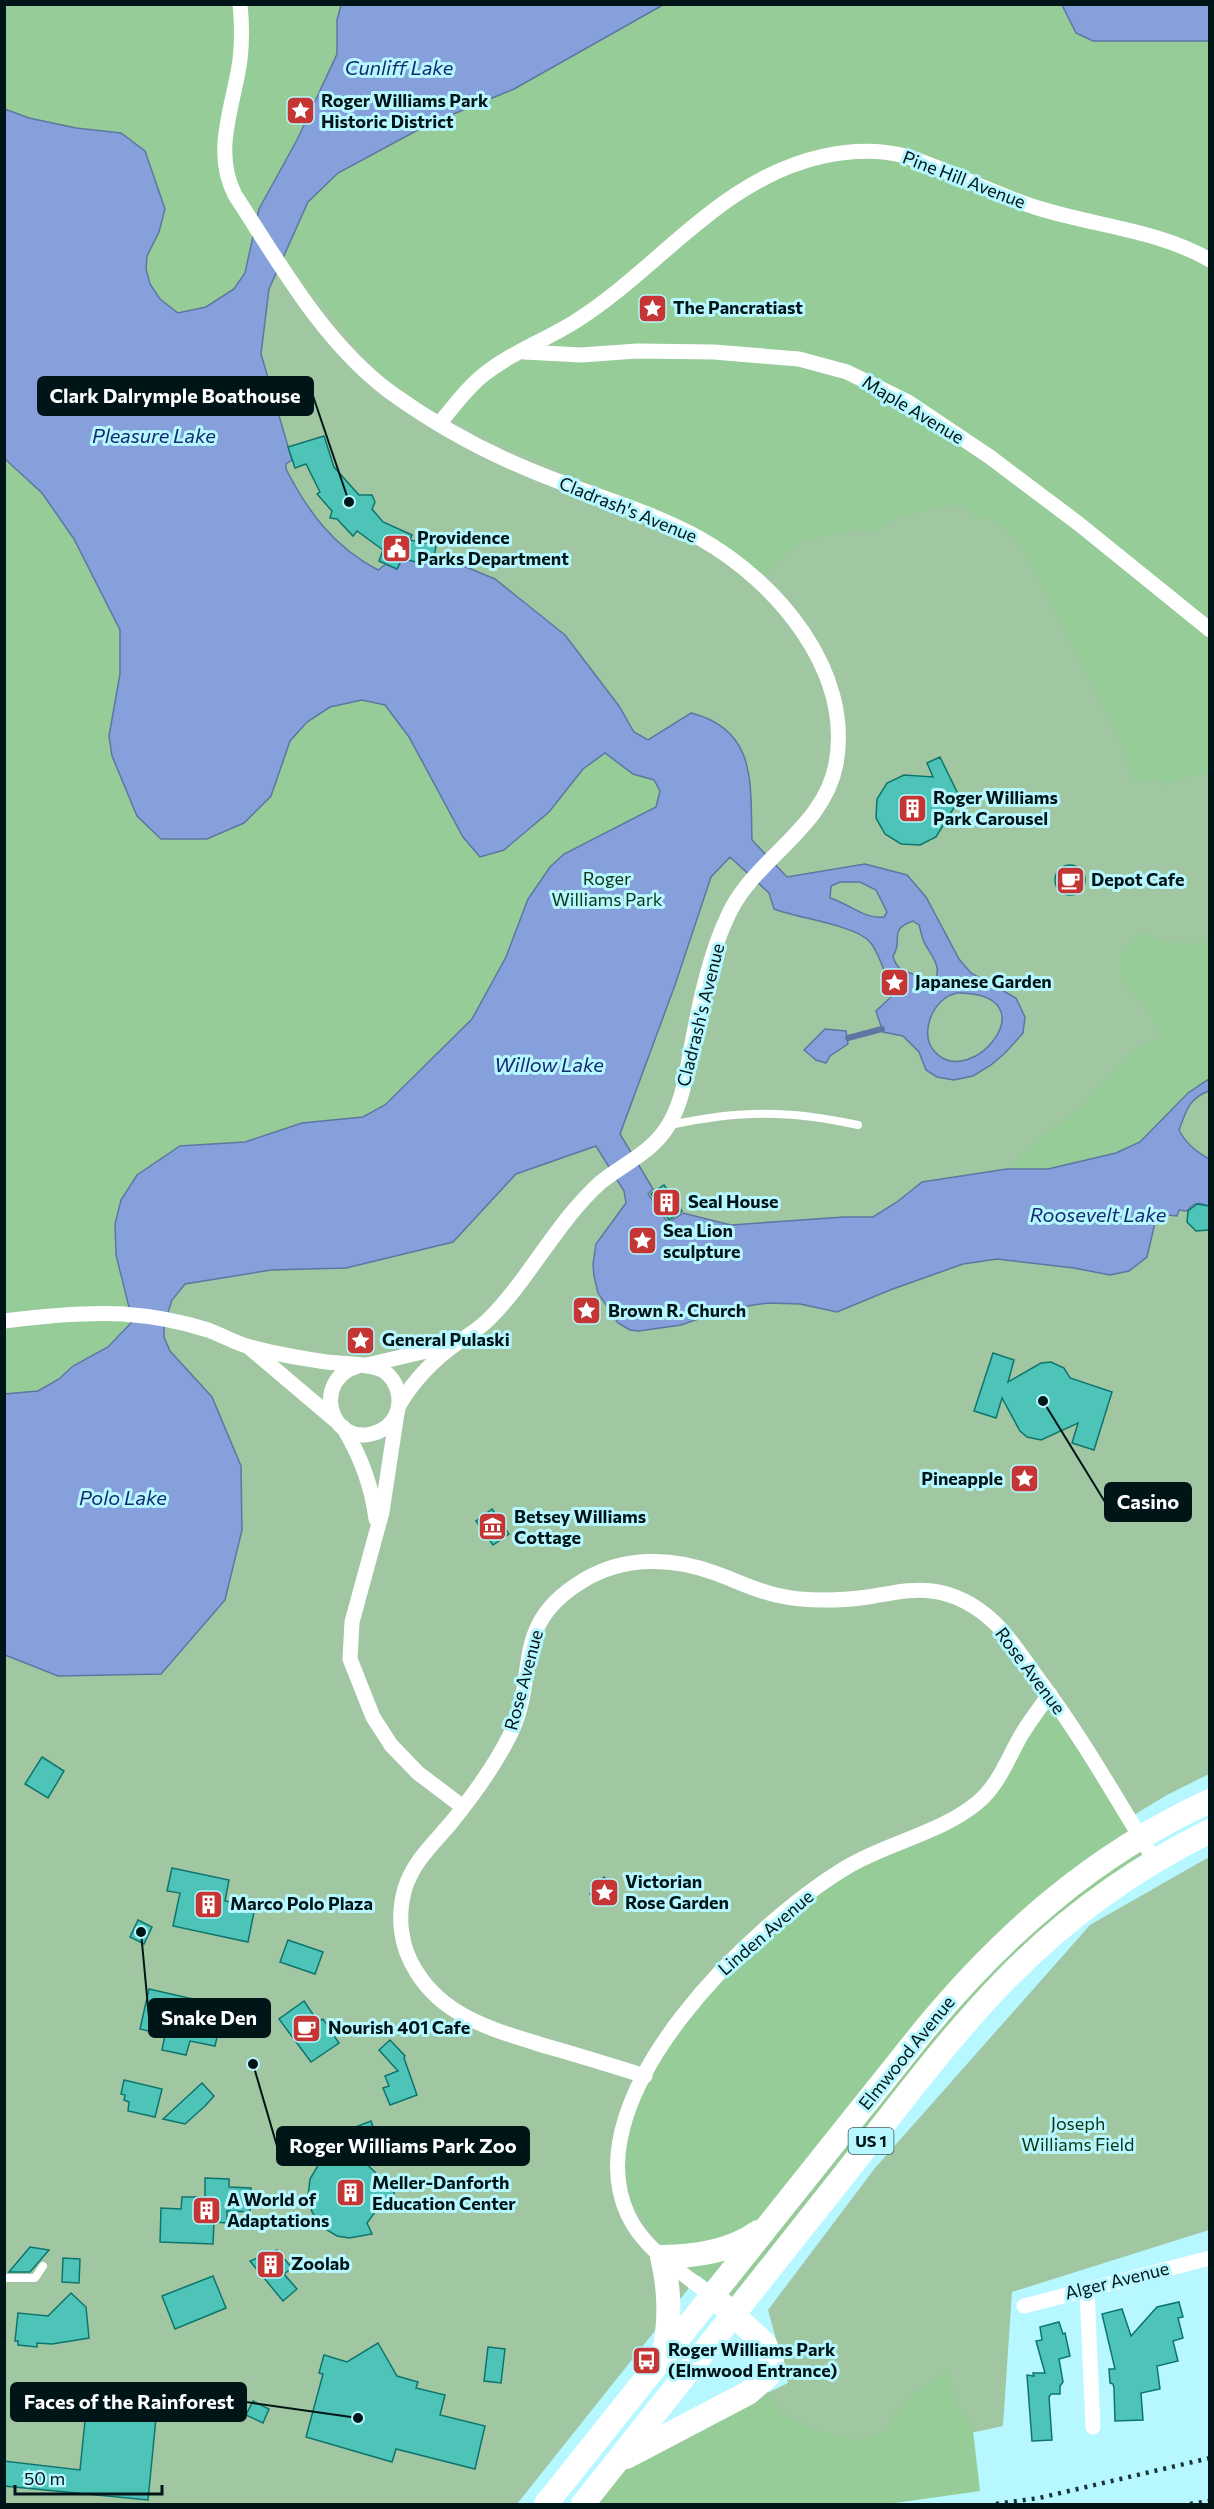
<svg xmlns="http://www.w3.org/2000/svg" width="1214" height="2509" font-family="Commissioner,sans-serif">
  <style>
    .green { fill: #a0c7a2 }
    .forest { fill: #95cc98 }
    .water { fill: #86a0dc; stroke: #5e76a1; stroke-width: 1.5; fill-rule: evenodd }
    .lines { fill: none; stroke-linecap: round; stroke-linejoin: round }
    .stream { stroke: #5e76a1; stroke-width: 6 }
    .building { fill: #4ec4b8; stroke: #0e756c; stroke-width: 1.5 }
    .service { stroke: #fff; stroke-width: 8 }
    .minor { stroke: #fff; stroke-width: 15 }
    .primary { stroke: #fff; stroke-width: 24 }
    .rail { stroke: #193337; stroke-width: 4.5; stroke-dasharray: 3 6; stroke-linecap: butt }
    .labels { text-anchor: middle; stroke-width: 6; stroke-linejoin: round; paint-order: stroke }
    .shield { fill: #b7f7ff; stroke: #37595d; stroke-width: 1.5 }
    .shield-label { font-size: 16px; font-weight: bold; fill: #001518 }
    .poi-label { font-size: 18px; font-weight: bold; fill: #001518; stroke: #b7f7ff; text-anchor: start }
    .street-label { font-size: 18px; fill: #001518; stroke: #b7f7ff }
    .park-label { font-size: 18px; fill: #0d3513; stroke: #b7f7ff }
    .water-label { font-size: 20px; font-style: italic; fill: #142a70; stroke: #b7f7ff }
    .leader { fill: none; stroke: #001518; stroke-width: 2 }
    .callout-dot { fill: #001518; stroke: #b7f7ff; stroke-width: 2 }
    .callout { fill: #001518; stroke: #001518; stroke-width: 2 }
    .callout-label { font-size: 20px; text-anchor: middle; font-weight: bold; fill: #fff }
  </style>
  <rect width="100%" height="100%" fill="#b7f7ff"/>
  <g class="green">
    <path d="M5,5H1209V1774L1167,1795L1124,1821L865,2067L517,2504H5Z"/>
    <path d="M1209,1857V2230L1012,2292L1003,2426L640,2504H626L646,2451L788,2383L768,2310L875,2168L1090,1925Z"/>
  </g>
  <g class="forest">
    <path d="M5,5H341L337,20V54L297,140L259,209L245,273L234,289L206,307L178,313L160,299L150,284L146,269L147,256L159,232L165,209L145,151L121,133L76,128L29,118L5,109Z"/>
    <path d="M663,5H1062L1076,33L1093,41H1209V773L1193,775L1166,785L1158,780L1134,783L1121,742L1018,540L990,519H977L959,504L894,517L874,532L859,529L803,540L763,576L679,522L493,441L421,404L379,373L287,261L285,254L308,202L338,173L427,125L514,89Z"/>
    <path d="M5,459L42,493L74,539L120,630V674L109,736L271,796C285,756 294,714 342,704C355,701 375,697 386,706C400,718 413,744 421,759C439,793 455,828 480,857L504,850L549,812L583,769L605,752L633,774L654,780L660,791L656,807L564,854L550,867L528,899L506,957L472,1019L385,1105L363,1117L302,1123L245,1142L180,1146L130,1311L131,1323L108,1347L73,1366L59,1379L34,1392L5,1394Z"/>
    <path d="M1142,932C1166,945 1182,945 1209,942V1080L1188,1093L1140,1142L1116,1152L1048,1169H1007L1033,1144L1080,1108L1129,1054L1159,1037L1161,1032L1141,1000L1122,982L1120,953Z"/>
    <path d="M1054,1691L1107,1768L1156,1855L1018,1960L738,2303L702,2278L660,2241L631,2203L621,2154L646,2066L776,1914L969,1805L992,1785Z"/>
    <path d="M950,2369C953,2392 952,2406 972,2422L980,2491L888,2504H578L616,2457L760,2379L782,2414L819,2431L860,2441L885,2431L909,2397Z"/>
  </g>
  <g class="water">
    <path d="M341,5H663L514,89L427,125L338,173L308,202L269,289L261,354L292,460L286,464V469C308,512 334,547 378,570L386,564L397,569L402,559H434L454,562L495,579L565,635L619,706L634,732L648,740L691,713C758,730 750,784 752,840L787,877L865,864L907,875L926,897L959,959L971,973L1016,998L1025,1017L1023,1033L1005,1053L991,1065L973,1076L954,1080L937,1077L926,1070L919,1052L903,1036L883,1032L876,1011L891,997V989C885,975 880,954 870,942C856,925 796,918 774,909L769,893L730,857L711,877L675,985L620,1134L653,1189L648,1194L668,1223L683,1213L731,1225L844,1217H873L897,1202L922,1182L1007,1169H1048L1116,1153L1140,1142L1188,1093L1209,1079V1091C1189,1098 1186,1111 1179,1130C1186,1144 1196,1151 1209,1159V1207C1200,1201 1193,1203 1187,1211L1179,1210L1177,1216L1157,1214L1147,1257L1129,1271L1110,1275L1074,1268L997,1259L963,1264L890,1290L837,1312L800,1304L768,1303L727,1309L681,1325L639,1331L630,1330L618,1323L598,1293L594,1276L593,1264L596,1244L626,1203L624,1191L596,1146L516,1174L453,1242L346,1268L271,1270L185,1284L172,1300L164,1325V1337L170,1351L212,1397L241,1466L242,1530L225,1600L161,1674L58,1676L5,1655V1394L38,1391L59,1379L73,1366L108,1347L131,1323L130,1311L116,1255L115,1224L121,1200L137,1175L180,1146L245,1142L302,1123L363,1117L385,1105L472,1019L506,957L528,899L550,867L564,854L656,807L660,791L654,780L633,774L605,753L583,769L549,812L504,850L480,857L463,837L409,737L385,705L362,700L330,707L307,722L290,741L271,796L244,823L207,839H161L137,816L112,756L109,736L120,674V630L74,539L42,493L5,459V109L29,118L76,128L121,133L145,151L165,209L159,232L147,256L146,269L150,284L160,299L178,313L206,307L234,289L245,273L259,209L297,140L337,54V20ZM840,882H860L876,890L887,912L884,917C865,920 848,903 830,898L831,886ZM913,921L919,925C921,931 922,939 925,944C933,958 944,969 932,985L924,986L918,982L913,974C902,971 896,968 893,956C904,940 887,930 913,921ZM956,993C1053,992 972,1092 935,1052C921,1037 929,1011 944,999C947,996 952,995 956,993Z"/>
    <path d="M1062,5H1209V41H1093L1076,33Z"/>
    <path d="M825,1029L846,1031L848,1044L830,1056L826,1063L816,1060L804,1050Z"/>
  </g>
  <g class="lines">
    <path class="stream" d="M848,1038L882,1029"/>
  </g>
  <g class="building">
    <path d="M324,436L334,467L359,495H372L375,502L372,509L383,522L412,535L410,540L436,545L433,565L402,559L397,569L379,561L383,550L357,531L353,536L337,519L330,518L332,511L317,494L320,492L306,464L295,468L288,447Z"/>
    <path d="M940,757L960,798L936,837L920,845L901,844L885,834L876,818L877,799L887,783L904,775L933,777L927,763Z"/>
    <circle cx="1070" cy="880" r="15"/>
    <path d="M664,1185L682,1211L669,1220L651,1194Z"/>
    <path d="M1197,1204L1209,1206V1230L1196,1231L1187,1222L1188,1211Z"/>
    <path d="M993,1353L1014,1360L1008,1382L1041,1363L1051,1362L1064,1368L1070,1378L1112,1392L1094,1450L1072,1443L1078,1423L1041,1440L1027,1437L1020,1431L1002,1398L996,1418L974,1411Z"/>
    <path d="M492,1509L509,1534L493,1545L476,1521Z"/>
    <path d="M42,1757L64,1771L48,1798L25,1784Z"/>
    <path d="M172,1868L229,1880L225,1901L255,1907L248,1942L173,1926L180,1893L167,1891Z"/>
    <path d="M604,1877L617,1889L603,1905L590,1894Z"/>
    <path d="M138,1920L152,1927L144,1944L130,1937Z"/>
    <path d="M288,1940L323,1952L315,1974L280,1962Z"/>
    <path d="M149,1989L224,2006L215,2046L190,2041L186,2055L162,2050L165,2035L140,2029Z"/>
    <path d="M304,2001L318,2022L323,2019L339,2043L311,2062L279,2019Z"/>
    <path d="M390,2040L405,2056L404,2058L417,2095L390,2105L383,2088L389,2086L385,2076L398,2071L379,2050Z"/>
    <path d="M124,2080L162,2089L155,2117L128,2111L129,2102L124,2100L125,2095L121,2094Z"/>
    <path d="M202,2083L214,2096L205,2106L185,2124L163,2119Z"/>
    <path d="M371,2121L379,2144L361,2151L353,2128Z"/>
    <path d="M349,2148L375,2172L381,2182L393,2178L394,2191V2203L383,2201L367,2223L372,2234L349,2238L337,2236L322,2227L312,2212L308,2196L310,2179L320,2162L332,2154Z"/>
    <path d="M205,2178L229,2179V2187L251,2188L250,2212L227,2211V2223L214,2222L213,2244L160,2242L161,2208L181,2209L182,2197H205Z"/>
    <path d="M30,2247L49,2250L30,2272H9Z"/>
    <path d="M277,2250L292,2268L284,2274L297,2289L283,2301L250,2261Z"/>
    <path d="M63,2258L80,2259L79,2283L62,2282Z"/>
    <path d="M213,2276L226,2308L175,2329L162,2296Z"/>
    <path d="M71,2293L86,2307L89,2338L52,2344L37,2343V2347L18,2345V2341H15L18,2313L48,2316Z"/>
    <path d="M1179,2302L1183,2317L1178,2318L1183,2338L1173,2341L1178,2361L1157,2366L1160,2389L1141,2393L1143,2420L1115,2421L1114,2388L1113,2384L1110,2383L1109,2369H1115L1102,2314L1122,2309L1131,2336L1157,2307Z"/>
    <path d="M1059,2322L1063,2334L1065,2333L1070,2356L1059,2359L1063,2382L1060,2386V2394H1051L1049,2397L1052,2440L1032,2441L1027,2375L1034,2376L1033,2373H1045L1036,2341L1042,2340L1040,2327Z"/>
    <path d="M378,2343L397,2376L418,2382L416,2388L445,2395L440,2415L485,2426L475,2469L396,2449L392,2462L306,2437L323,2374L319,2373L324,2355L347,2362Z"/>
    <path d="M488,2347L505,2349L501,2383L484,2381Z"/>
    <path d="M118,2394H127L137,2406L157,2408L148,2500L4,2486V2461L80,2470L87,2401L107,2403Z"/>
    <path d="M253,2401L269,2409L263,2423L246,2415Z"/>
  </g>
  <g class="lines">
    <g class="service">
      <path d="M670,1125C740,1110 789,1110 858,1125"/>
      <path d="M4,2278H35L43,2266"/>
    </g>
    <g class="minor">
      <path d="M240,4C242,23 242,42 240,60C234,105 212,151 235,195C280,264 323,342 390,392C433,423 481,450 530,470C586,494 647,509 701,539C777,582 853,671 836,764C823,832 751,859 726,920C710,955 701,995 694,1033C687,1065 685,1101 666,1129C649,1154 623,1164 601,1182C558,1220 530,1278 489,1319C479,1329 467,1336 456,1344C433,1360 413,1382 399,1405"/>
      <path d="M524,352L581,355L637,351L714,352L799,359L847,372L908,402L990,457L1079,524L1210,630"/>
      <path d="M440,423C453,407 466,389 482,376C510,353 546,340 576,321C661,267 721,178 824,156C852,150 877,149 905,156C950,170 992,194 1038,208C1095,226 1158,230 1210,260"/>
      <path d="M4,1321C43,1316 84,1312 123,1314C151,1316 180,1321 208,1330C222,1335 235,1343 250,1347C274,1354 301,1358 326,1362C342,1364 370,1363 384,1371C399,1382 404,1404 393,1420C388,1427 380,1432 371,1434C329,1444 312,1379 358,1366"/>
      <path d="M250,1348L335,1420"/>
      <path d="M367,1365L452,1345"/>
      <path d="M397,1413L382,1512L352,1622L350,1659L373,1717L391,1745L418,1773L463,1807"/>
      <path d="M343,1427C360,1455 372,1486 376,1519"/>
      <path d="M645,2076C613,2066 581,2056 549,2047C498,2031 445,2019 416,1971C400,1946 397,1916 405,1888C414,1861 432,1845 450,1824C472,1797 494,1767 510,1735C540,1674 508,1625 584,1580C624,1556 672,1557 715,1573C735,1580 754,1590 776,1595C806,1602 838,1601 868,1597C889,1594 911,1588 932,1591C956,1594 978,1607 995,1623C1012,1640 1025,1661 1039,1680C1082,1737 1117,1800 1155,1861"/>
      <path d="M1087,2289L1093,2427"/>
      <path d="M712,2296C683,2273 644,2250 628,2215C572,2095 755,1922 847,1867C889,1842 939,1834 977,1803C997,1787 1007,1761 1019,1739C1028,1723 1039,1709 1050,1694"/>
      <path d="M1024,2306L1210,2258"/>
    </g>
    <g class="primary">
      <path d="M663,2356C671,2322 670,2290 662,2257C695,2256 730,2252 758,2232"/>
      <path d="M626,2457L748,2393L768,2376L772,2361L765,2344L723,2305"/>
      <path d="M546,2504L921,2034C1002,1935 1093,1855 1210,1801"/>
      <path d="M583,2504C665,2401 747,2298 829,2194C886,2123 940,2047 1004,1981C1063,1920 1133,1869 1210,1831"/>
    </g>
    <g class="rail">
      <path d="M996,2504L1039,2498L1210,2458"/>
      <path d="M1190,2504L1210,2501"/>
    </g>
  </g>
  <defs>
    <symbol id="sight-square" viewBox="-11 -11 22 22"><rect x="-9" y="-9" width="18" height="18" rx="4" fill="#c43533" stroke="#b7f7ff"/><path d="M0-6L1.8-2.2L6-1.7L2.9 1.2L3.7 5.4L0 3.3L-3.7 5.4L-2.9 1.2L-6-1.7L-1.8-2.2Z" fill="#fff"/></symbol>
    <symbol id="civic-square" viewBox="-11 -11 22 22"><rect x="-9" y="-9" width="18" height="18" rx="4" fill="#c43533" stroke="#b7f7ff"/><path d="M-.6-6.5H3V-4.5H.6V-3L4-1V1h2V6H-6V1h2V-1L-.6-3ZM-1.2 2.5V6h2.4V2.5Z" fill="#fff"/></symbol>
    <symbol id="building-square" viewBox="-11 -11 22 22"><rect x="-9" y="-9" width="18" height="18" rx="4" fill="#c43533" stroke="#b7f7ff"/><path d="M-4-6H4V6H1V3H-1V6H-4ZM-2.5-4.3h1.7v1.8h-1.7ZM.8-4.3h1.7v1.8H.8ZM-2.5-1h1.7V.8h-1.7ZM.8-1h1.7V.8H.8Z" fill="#fff"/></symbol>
    <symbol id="cafe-square" viewBox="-11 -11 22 22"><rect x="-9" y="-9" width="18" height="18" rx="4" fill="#c43533" stroke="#b7f7ff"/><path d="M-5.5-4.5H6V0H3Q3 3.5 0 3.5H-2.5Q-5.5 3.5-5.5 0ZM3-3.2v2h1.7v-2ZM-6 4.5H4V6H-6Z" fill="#fff"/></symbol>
    <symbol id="museum-square" viewBox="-11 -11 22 22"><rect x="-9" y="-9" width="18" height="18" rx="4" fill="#c43533" stroke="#b7f7ff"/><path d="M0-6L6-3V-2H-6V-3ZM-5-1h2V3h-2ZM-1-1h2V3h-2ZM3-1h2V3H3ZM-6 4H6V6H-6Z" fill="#fff"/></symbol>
    <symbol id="bus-square" viewBox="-11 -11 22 22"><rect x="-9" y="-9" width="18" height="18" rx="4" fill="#c43533" stroke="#b7f7ff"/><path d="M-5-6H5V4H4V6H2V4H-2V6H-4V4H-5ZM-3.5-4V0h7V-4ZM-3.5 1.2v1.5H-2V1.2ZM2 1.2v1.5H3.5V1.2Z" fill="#fff"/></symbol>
  </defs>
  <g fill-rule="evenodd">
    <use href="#sight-square" x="284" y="94" width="33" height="33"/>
    <use href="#sight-square" x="636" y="292" width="33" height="33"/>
    <use href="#civic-square" x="380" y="532" width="33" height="33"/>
    <use href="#building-square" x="896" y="792" width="33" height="33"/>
    <use href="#cafe-square" x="1054" y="864" width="33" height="33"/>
    <use href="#sight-square" x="878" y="966" width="33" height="33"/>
    <use href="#building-square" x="650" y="1186" width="33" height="33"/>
    <use href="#sight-square" x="626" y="1224" width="33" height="33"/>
    <use href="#sight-square" x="570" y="1294" width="33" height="33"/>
    <use href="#sight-square" x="344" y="1324" width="33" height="33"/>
    <use href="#sight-square" x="1008" y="1462" width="33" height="33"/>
    <use href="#museum-square" x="476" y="1510" width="33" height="33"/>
    <use href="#sight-square" x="588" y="1876" width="33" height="33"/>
    <use href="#building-square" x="192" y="1888" width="33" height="33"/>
    <use href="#cafe-square" x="290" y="2012" width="33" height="33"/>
    <use href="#building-square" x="334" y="2176" width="33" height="33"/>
    <use href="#building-square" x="190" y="2194" width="33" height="33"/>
    <use href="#building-square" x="254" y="2248" width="33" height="33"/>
    <use href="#bus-square" x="630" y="2344" width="33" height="33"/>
  </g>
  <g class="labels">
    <rect class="shield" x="848.5" y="2128" width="45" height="26" rx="4.5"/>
    <g class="shield-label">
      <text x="871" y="2147">US 1</text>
    </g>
    <g class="poi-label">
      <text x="321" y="107">Roger Williams Park<tspan x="321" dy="21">Historic District</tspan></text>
      <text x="673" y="314">The Pancratiast</text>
      <text x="417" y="544">Providence<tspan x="417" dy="21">Parks Department</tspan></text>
      <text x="933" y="804">Roger Williams<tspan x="933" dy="21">Park Carousel</tspan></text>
      <text x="1091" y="886">Depot Cafe</text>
      <text x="915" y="988">Japanese Garden</text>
      <text x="688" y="1208">Seal House</text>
      <text x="663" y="1237">Sea Lion<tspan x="663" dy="21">sculpture</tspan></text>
      <text x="608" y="1317">Brown R. Church</text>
      <text x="382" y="1346">General Pulaski</text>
      <text x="1003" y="1485" text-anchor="end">Pineapple</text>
      <text x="514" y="1523">Betsey Williams<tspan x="514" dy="21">Cottage</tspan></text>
      <text x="625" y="1888">Victorian<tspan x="625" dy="21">Rose Garden</tspan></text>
      <text x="230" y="1910">Marco Polo Plaza</text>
      <text x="328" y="2034">Nourish 401 Cafe</text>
      <text x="372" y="2189">Meller-Danforth<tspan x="372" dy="21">Education Center</tspan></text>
      <text x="227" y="2206">A World of<tspan x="227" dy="21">Adaptations</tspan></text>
      <text x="291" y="2270">Zoolab</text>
      <text x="668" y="2356">Roger Williams Park<tspan x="668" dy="21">(Elmwood Entrance)</tspan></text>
    </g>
    <g class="street-label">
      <text transform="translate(964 180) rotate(21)" y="6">Pine Hill Avenue</text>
      <text transform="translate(913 410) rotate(31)" y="6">Maple Avenue</text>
      <text transform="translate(628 510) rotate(22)" y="6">Cladrash's Avenue</text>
      <text transform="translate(701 1015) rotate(-76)" y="6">Cladrash's Avenue</text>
      <text transform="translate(1030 1671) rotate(53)" y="6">Rose Avenue</text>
      <text transform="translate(524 1680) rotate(-75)" y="6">Rose Avenue</text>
      <text transform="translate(766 1933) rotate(-41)" y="6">Linden Avenue</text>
      <text transform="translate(907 2053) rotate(-51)" y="6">Elmwood Avenue</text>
      <text transform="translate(1117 2281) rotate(-14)" y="6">Alger Avenue</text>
    </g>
    <g class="park-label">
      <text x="607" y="885">Roger<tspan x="607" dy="21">Williams Park</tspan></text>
      <text x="1078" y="2130">Joseph<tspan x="1078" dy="21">Williams Field</tspan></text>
    </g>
    <g class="water-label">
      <text x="399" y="75">Cunliff Lake</text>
      <text x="154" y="443">Pleasure Lake</text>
      <text x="549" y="1072">Willow Lake</text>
      <text x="1098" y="1222">Roosevelt Lake</text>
      <text x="123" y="1505">Polo Lake</text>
    </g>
  </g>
  <path class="leader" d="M349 502L313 396M1043 1401L1105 1502M141 1932L149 2018M253 2064L277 2146M358 2418L246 2402"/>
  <g class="callout-dot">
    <circle cx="349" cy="502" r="6"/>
    <circle cx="1043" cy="1401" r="6"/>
    <circle cx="141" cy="1932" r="6"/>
    <circle cx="253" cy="2064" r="6"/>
    <circle cx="358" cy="2418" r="6"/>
  </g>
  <g class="callout">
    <rect x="38" y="377" width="275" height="38" rx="6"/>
    <rect x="1105" y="1483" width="86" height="38" rx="6"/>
    <rect x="149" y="1999" width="121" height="38" rx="6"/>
    <rect x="277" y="2127" width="252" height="38" rx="6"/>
    <rect x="11" y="2383" width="235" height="38" rx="6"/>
  </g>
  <g class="callout-label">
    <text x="175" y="403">Clark Dalrymple Boathouse</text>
    <text x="1148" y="1509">Casino</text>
    <text x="209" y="2025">Snake Den</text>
    <text x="403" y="2153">Roger Williams Park Zoo</text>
    <text x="129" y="2409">Faces of the Rainforest</text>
  </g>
  <rect width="1214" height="2509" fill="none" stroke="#001518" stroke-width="12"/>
  <path d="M15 2485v9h147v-9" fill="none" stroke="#001518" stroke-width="3"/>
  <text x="24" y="2485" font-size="18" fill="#001518" stroke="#b7f7ff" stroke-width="4.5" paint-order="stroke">50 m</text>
</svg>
